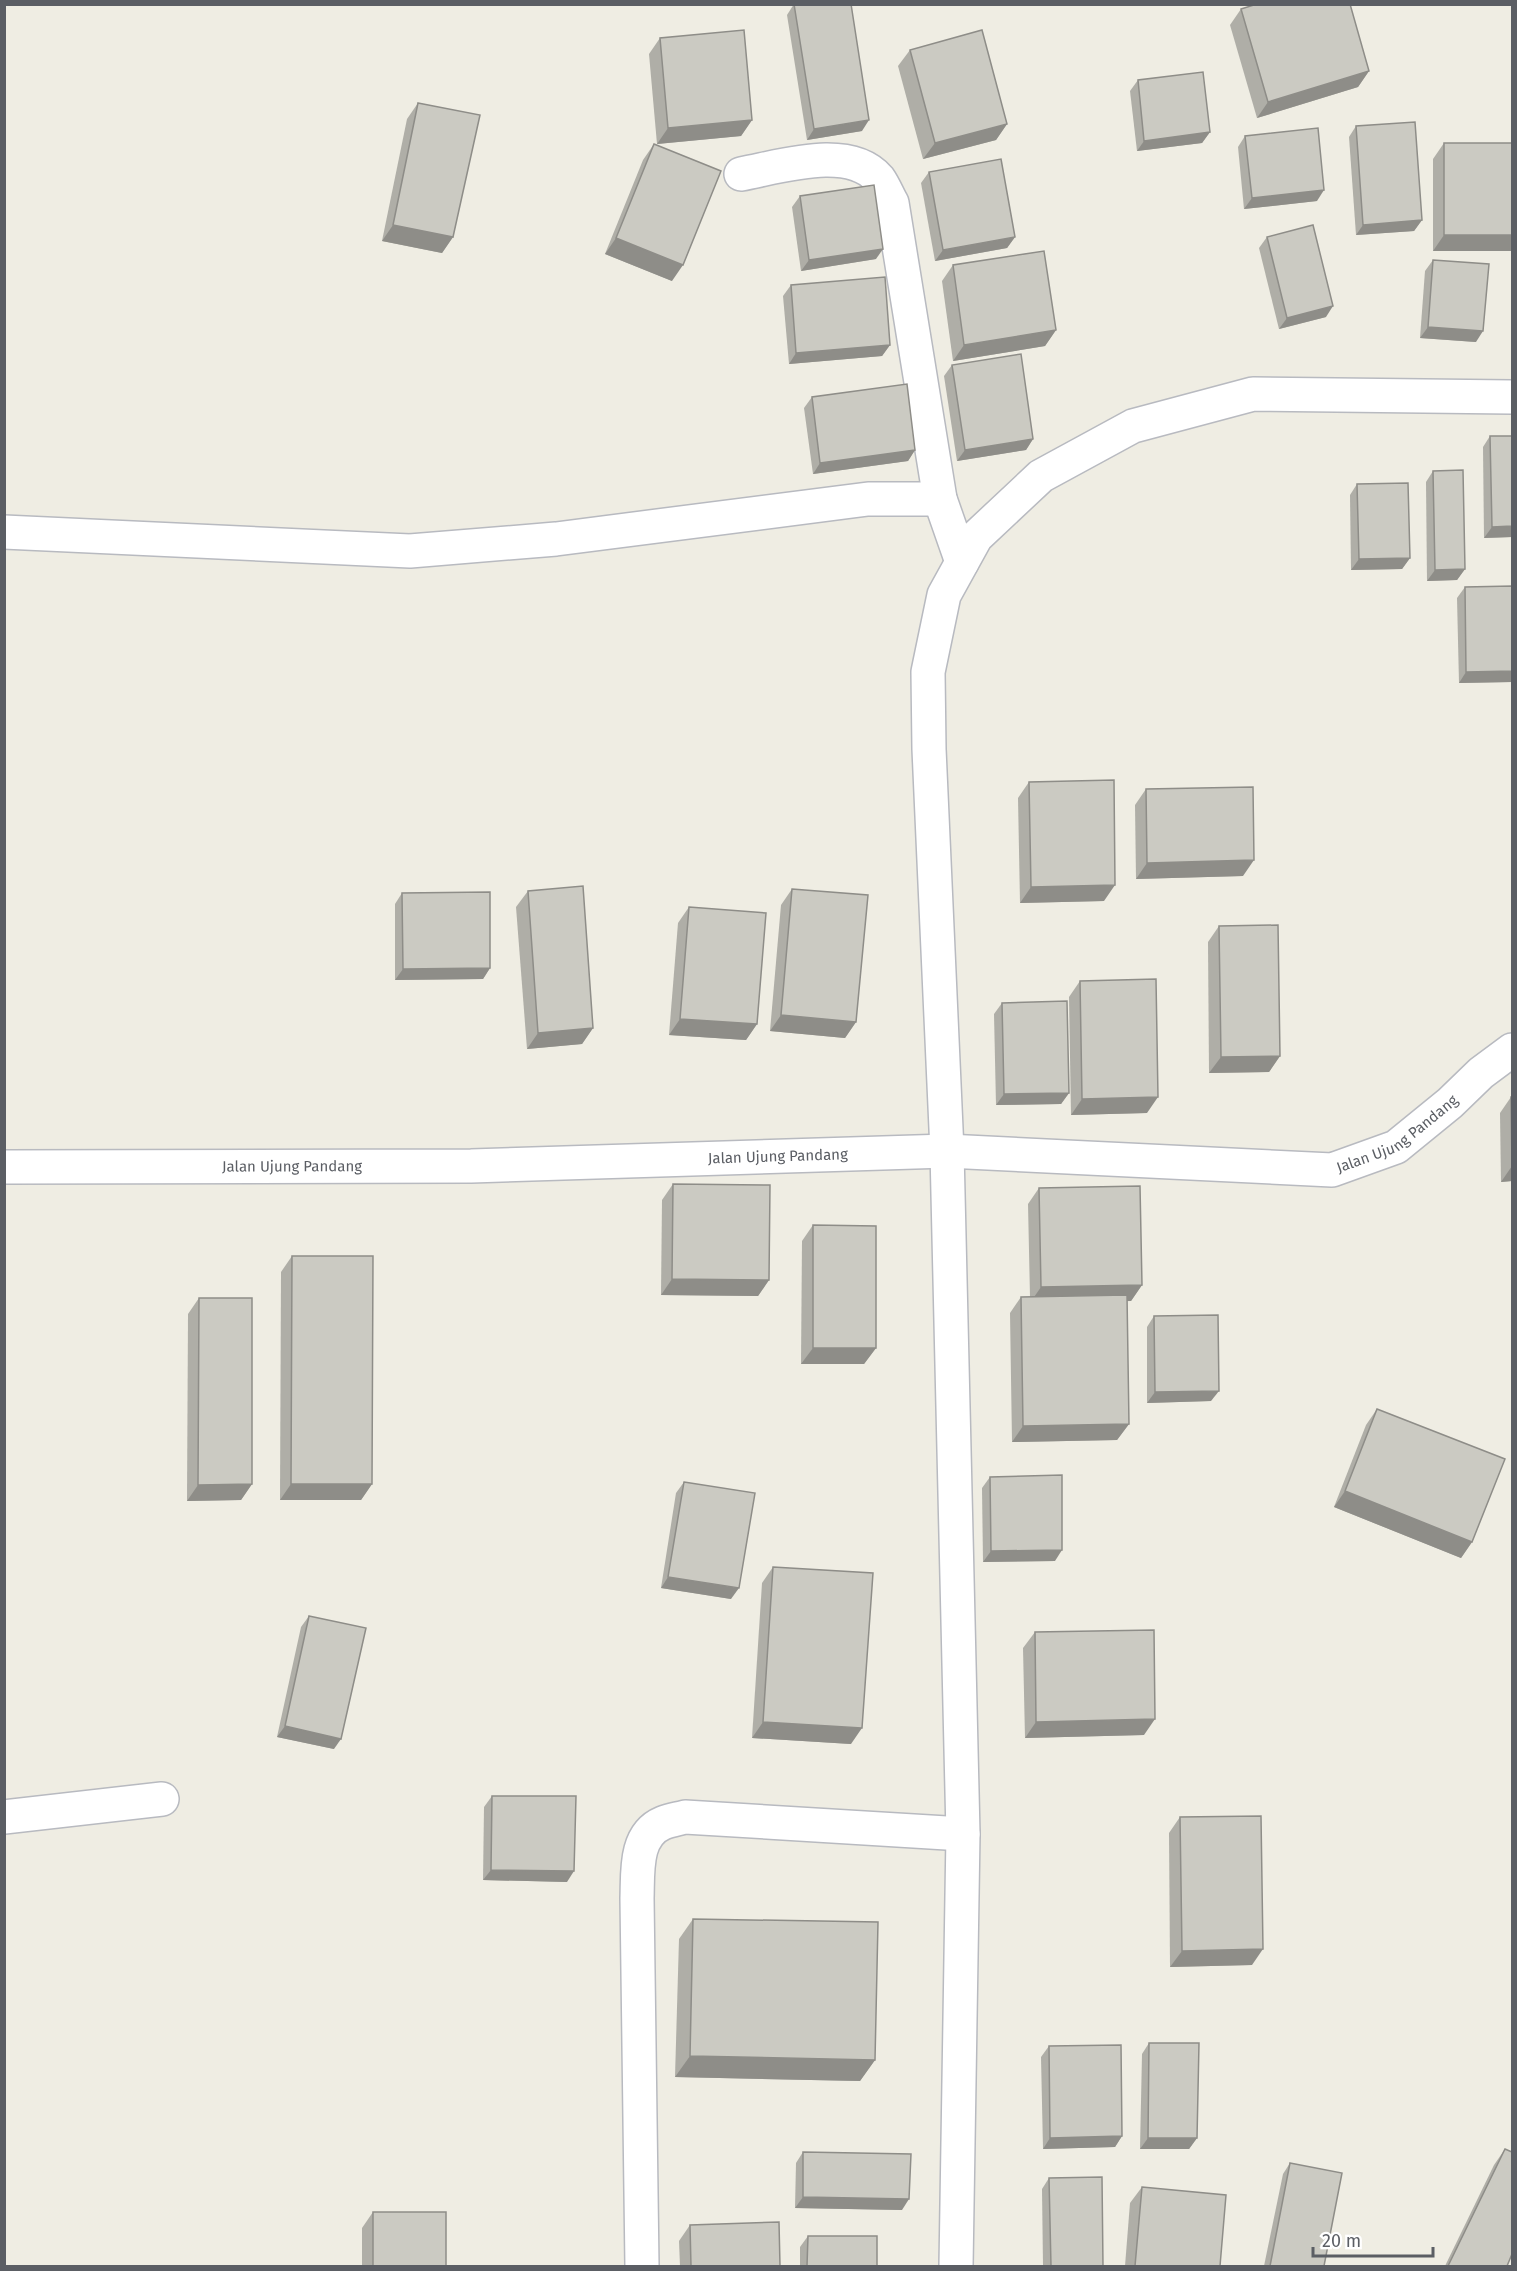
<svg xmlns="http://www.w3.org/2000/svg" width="1517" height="2271" font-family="'Fira Sans',sans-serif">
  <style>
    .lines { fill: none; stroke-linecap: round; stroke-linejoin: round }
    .minor-casing { stroke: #b8bac0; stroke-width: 36 }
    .minor { stroke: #fff; stroke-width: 33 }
    .wall { fill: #afaea7 }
    .shaded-wall { fill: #8e8d88 }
    .building { fill: #cbcac2; stroke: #8e8d88; stroke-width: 1.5 }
    .labels { text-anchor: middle; stroke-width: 6; stroke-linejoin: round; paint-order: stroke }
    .street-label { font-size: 15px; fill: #5b5e64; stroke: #fff }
  </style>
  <rect width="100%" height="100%" fill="#efede3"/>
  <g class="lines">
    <defs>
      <g id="minor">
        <path d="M741,174C780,167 849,144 879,179C884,186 888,196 892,203L940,499L962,562"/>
        <path d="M4,532L410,551L556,539L868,499H940"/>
        <path id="s1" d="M4,1167L471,1166L947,1151L1332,1170L1396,1147L1450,1103L1481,1073L1512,1050"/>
        <path d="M4,1817L162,1799"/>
        <path d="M642,2266L637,1898C638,1873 634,1835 663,1823C670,1820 678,1819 685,1817L963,1834"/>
        <path d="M956,2266L963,1834L947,1151L929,749L928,672L944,595L976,537L1041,476L1133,426L1253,394L1512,397"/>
      </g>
    </defs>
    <use href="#minor" class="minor-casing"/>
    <use href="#minor" class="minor"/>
  </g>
  <g class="wall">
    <path d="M794,4L862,131L807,140L787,15Z"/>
    <path d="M1241,9L1369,71L1358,87L1257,118L1230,25Z"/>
    <path d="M660,38L752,120L741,136L657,144L649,54Z"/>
    <path d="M910,50L1007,124L996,140L923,159L898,66Z"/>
    <path d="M1138,80L1210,132L1202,143L1137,151L1130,91Z"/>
    <path d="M418,103L453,237L442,253L382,241L407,119Z"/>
    <path d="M1356,126L1422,220L1414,231L1356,235L1349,137Z"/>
    <path d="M1245,136L1317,201L1244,209L1238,147Z"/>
    <path d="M1444,143H1512V251H1433V159Z"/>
    <path d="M654,144L672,281L605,254L643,160Z"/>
    <path d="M929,172L1015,237L1007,248L935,261L921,183Z"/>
    <path d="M800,196L876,259L801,271L792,207Z"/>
    <path d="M1267,237L1326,317L1279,329L1259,248Z"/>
    <path d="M1433,260L1476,342L1420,338L1425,271Z"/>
    <path d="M953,265L1056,330L1045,346L953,361L942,281Z"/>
    <path d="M791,285L890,345L882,356L789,364L783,296Z"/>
    <path d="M952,365L1033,439L1026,450L957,461L944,376Z"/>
    <path d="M812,397L915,450L908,461L813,474L804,408Z"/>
    <path d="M1490,436L1512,537L1484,538L1483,447Z"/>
    <path d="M1433,471L1465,569L1457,580L1427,581L1426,482Z"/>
    <path d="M1357,484L1410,558L1402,569L1351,570L1350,495Z"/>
    <path d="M1512,586V682L1459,683L1457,598L1465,587Z"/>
    <path d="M1029,782L1104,901L1020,903L1018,798Z"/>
    <path d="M1146,789L1243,876L1136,879L1135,805Z"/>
    <path d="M792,889L856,1022L845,1038L770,1031L781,905Z"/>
    <path d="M528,891L593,1028L582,1044L527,1049L516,907Z"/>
    <path d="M402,893L490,968L483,979L395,980V904Z"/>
    <path d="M689,907L757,1024L746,1040L669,1035L678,923Z"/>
    <path d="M1219,926L1280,1056L1269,1072L1209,1073L1208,942Z"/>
    <path d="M1080,981L1147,1113L1071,1115L1069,997Z"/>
    <path d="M1002,1003L1069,1093L1061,1104L996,1105L994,1014Z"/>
    <path d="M1511,1097L1512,1181L1501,1182L1500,1113Z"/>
    <path d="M673,1184L769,1280L758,1296L661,1295L662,1200Z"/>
    <path d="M1039,1188L1142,1285L1131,1301H1127L1129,1424L1117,1440L1012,1442L1010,1313L1021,1297H1030L1028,1204Z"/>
    <path d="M813,1225L876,1348L864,1364H801L802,1241Z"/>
    <path d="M292,1256L372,1484L361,1500H280L281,1272Z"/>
    <path d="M199,1298L252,1484L241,1500L187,1501L188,1314Z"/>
    <path d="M1154,1316L1211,1401L1147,1403V1327Z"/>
    <path d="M1377,1409L1472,1542L1461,1558L1334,1507L1366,1425Z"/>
    <path d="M990,1477L1055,1561L983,1562L982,1488Z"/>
    <path d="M684,1482L731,1599L661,1588L676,1493Z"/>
    <path d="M773,1567L851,1744L752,1738L762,1583Z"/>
    <path d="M309,1616L334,1749L277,1737L301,1627Z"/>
    <path d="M1035,1632L1144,1735L1025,1738L1023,1648Z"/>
    <path d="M492,1796L567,1882L483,1880L484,1807Z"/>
    <path d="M1180,1817L1252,1965L1170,1967L1169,1833Z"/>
    <path d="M693,1919L875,2060L860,2081L675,2077L679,1939Z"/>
    <path d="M1149,2043L1197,2138L1189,2149H1140L1142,2054Z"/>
    <path d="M1049,2046L1122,2136L1115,2147L1043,2149L1041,2057Z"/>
    <path d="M1505,2149L1507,2266H1445L1494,2165Z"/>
    <path d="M803,2152L902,2210L795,2208L796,2163Z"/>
    <path d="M1290,2163L1324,2266H1264L1283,2174Z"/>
    <path d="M1049,2178L1103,2266H1043L1042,2189Z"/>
    <path d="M1142,2187L1220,2266H1125L1130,2203Z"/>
    <path d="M373,2212L446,2266H362V2228Z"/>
    <path d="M690,2225L780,2266H680L679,2241Z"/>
    <path d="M808,2236L877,2266H800V2247Z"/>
  </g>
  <g class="shaded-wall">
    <path d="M1369,71L1358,87L1257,118L1268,102Z"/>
    <path d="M752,120L741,136L657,144L668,128Z"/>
    <path d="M869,120L862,131L807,140L814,129Z"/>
    <path d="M1007,124L996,140L923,159L935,143Z"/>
    <path d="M1210,132L1202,143L1137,151L1144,141Z"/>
    <path d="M1324,190L1317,201L1244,209L1252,198Z"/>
    <path d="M1422,220L1414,231L1356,235L1363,225Z"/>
    <path d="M393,225L453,237L442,253L382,241Z"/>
    <path d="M1444,235H1512V251H1433Z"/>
    <path d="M1015,237L1007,248L935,261L943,250Z"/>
    <path d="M616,238L683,265L672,281L605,254Z"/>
    <path d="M883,249L876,259L801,271L809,260Z"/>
    <path d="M1333,306L1326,317L1279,329L1287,318Z"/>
    <path d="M1428,327L1483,331L1476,342L1420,338Z"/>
    <path d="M1056,330L1045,346L953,361L964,345Z"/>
    <path d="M890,345L882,356L789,364L796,353Z"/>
    <path d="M1033,439L1026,450L957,461L965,450Z"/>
    <path d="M915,450L908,461L813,474L820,463Z"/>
    <path d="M1512,526V537L1484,538L1492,527Z"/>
    <path d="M1410,558L1402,569L1351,570L1359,559Z"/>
    <path d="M1465,569L1457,580L1427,581L1435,570Z"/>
    <path d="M1512,671V682L1459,683L1466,672Z"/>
    <path d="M1254,860L1243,876L1136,879L1147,863Z"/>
    <path d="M1115,885L1104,901L1020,903L1031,887Z"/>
    <path d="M490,968L483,979L395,980L403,969Z"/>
    <path d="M781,1015L856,1022L845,1038L770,1031Z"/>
    <path d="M680,1019L757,1024L746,1040L669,1035Z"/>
    <path d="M593,1028L582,1044L527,1049L538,1033Z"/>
    <path d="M1280,1056L1269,1072L1209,1073L1221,1057Z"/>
    <path d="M1069,1093L1061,1104L996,1105L1004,1094Z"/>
    <path d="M1158,1097L1147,1113L1071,1115L1082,1099Z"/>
    <path d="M1512,1166V1181L1501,1182Z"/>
    <path d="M672,1279L769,1280L758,1296L661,1295Z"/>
    <path d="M1142,1285L1131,1301L1030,1303L1041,1287Z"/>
    <path d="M813,1348H876L864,1364H801Z"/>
    <path d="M1219,1391L1211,1401L1147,1403L1155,1392Z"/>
    <path d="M1129,1424L1117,1440L1012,1442L1023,1426Z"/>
    <path d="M252,1484L241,1500L187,1501L198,1485Z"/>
    <path d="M291,1484H372L361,1500H280Z"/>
    <path d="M1345,1491L1472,1542L1461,1558L1334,1507Z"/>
    <path d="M1062,1550L1055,1561L983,1562L991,1551Z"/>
    <path d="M668,1577L739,1588L731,1599L661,1588Z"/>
    <path d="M1155,1719L1144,1735L1025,1738L1036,1722Z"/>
    <path d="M763,1722L862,1728L851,1744L752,1738Z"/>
    <path d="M285,1726L341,1739L334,1749L277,1737Z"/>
    <path d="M491,1870L574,1871L567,1882L483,1880Z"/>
    <path d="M1263,1949L1252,1965L1170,1967L1182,1951Z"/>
    <path d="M690,2056L875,2060L860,2081L675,2077Z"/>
    <path d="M1122,2136L1115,2147L1043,2149L1050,2138Z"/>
    <path d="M1148,2138H1197L1189,2149H1140Z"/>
    <path d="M803,2197L909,2199L902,2210L795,2208Z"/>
  </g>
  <g class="building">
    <path d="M794,4H851L869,120L814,129Z"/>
    <path d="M1257,4H1350L1369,71L1268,102L1241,9Z"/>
    <path d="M744,30L752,120L668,128L660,38Z"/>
    <path d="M982,30L1007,124L935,143L910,50Z"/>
    <path d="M1203,72L1210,132L1144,141L1138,80Z"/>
    <path d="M418,103L480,115L453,237L393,225Z"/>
    <path d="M1415,122L1422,220L1363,225L1356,126Z"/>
    <path d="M1318,128L1324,190L1252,198L1245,136Z"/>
    <rect x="1444" y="143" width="68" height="92"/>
    <path d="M654,144L721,171L683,265L616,238Z"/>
    <path d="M1001,159L1015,237L943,250L929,172Z"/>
    <path d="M874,185L883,249L809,260L800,196Z"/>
    <path d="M1313,225L1333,306L1287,318L1267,237Z"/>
    <path d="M1044,251L1056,330L964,345L953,265Z"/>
    <path d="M1433,260L1489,264L1483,331L1428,327Z"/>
    <path d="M885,277L890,345L796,353L791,285Z"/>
    <path d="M1021,354L1033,439L965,450L952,365Z"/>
    <path d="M907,384L915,450L820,463L812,397Z"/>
    <path d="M1490,436H1512V526L1492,527Z"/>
    <path d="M1463,470L1465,569L1435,570L1433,471Z"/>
    <path d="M1408,483L1410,558L1359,559L1357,484Z"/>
    <path d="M1512,586V671L1466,672L1465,587Z"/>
    <path d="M1114,780L1115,885L1031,887L1029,782Z"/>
    <path d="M1253,787L1254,860L1147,863L1146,789Z"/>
    <path d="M583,886L593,1028L538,1033L528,891Z"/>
    <path d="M792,889L868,895L856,1022L781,1015Z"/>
    <path d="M490,892V968L403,969L402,893Z"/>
    <path d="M689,907L766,913L757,1024L680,1019Z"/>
    <path d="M1278,925L1280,1056L1221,1057L1219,926Z"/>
    <path d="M1156,979L1158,1097L1082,1099L1080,981Z"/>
    <path d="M1067,1001L1069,1093L1004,1094L1002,1003Z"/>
    <path d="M1511,1097H1512V1166Z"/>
    <path d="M673,1184L770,1185L769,1280L672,1279Z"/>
    <path d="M1140,1186L1142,1285L1041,1287L1039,1188Z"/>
    <path d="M813,1225L876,1226V1348H813Z"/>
    <path d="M292,1256H373L372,1484H291Z"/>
    <path d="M1127,1295L1129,1424L1023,1426L1021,1297Z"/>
    <path d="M199,1298H252V1484L198,1485Z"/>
    <path d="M1218,1315L1219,1391L1155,1392L1154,1316Z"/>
    <path d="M1377,1409L1505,1459L1472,1542L1345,1491Z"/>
    <path d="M1062,1475V1550L991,1551L990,1477Z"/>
    <path d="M684,1482L755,1493L739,1588L668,1577Z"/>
    <path d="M773,1567L873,1573L862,1728L763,1722Z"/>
    <path d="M309,1616L366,1628L341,1739L285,1726Z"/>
    <path d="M1154,1630L1155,1719L1036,1722L1035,1632Z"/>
    <path d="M492,1796H576L574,1871L491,1870Z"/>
    <path d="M1261,1816L1263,1949L1182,1951L1180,1817Z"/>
    <path d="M693,1919L878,1922L875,2060L690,2056Z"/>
    <path d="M1149,2043H1199L1197,2138H1148Z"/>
    <path d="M1121,2045L1122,2136L1050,2138L1049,2046Z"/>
    <path d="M1505,2149L1512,2152V2254L1507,2266H1448Z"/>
    <path d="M803,2152L911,2154L909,2199L803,2197Z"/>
    <path d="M1290,2163L1342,2173L1324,2266H1270Z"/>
    <path d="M1102,2177L1103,2266H1051L1049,2178Z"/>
    <path d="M1142,2187L1226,2195L1220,2266H1135Z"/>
    <rect x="373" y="2212" width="73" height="54"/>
    <path d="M779,2222L780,2266H691L690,2225Z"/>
    <path d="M808,2236H877V2266H807Z"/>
  </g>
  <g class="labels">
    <g class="street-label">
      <text dy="5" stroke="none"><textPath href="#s1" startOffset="1404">Jalan Ujung Pandang</textPath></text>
      <text dy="5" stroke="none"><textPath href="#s1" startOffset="774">Jalan Ujung Pandang</textPath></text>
      <text dy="5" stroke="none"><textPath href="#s1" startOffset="288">Jalan Ujung Pandang</textPath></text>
    </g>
  </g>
  <rect width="1517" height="2271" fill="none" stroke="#5b5e64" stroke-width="12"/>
  <path d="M1313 2247v9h120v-9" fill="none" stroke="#5b5e64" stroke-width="3"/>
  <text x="1322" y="2247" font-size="18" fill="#5b5e64" stroke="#ffffff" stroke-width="4.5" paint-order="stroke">20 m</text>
</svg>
